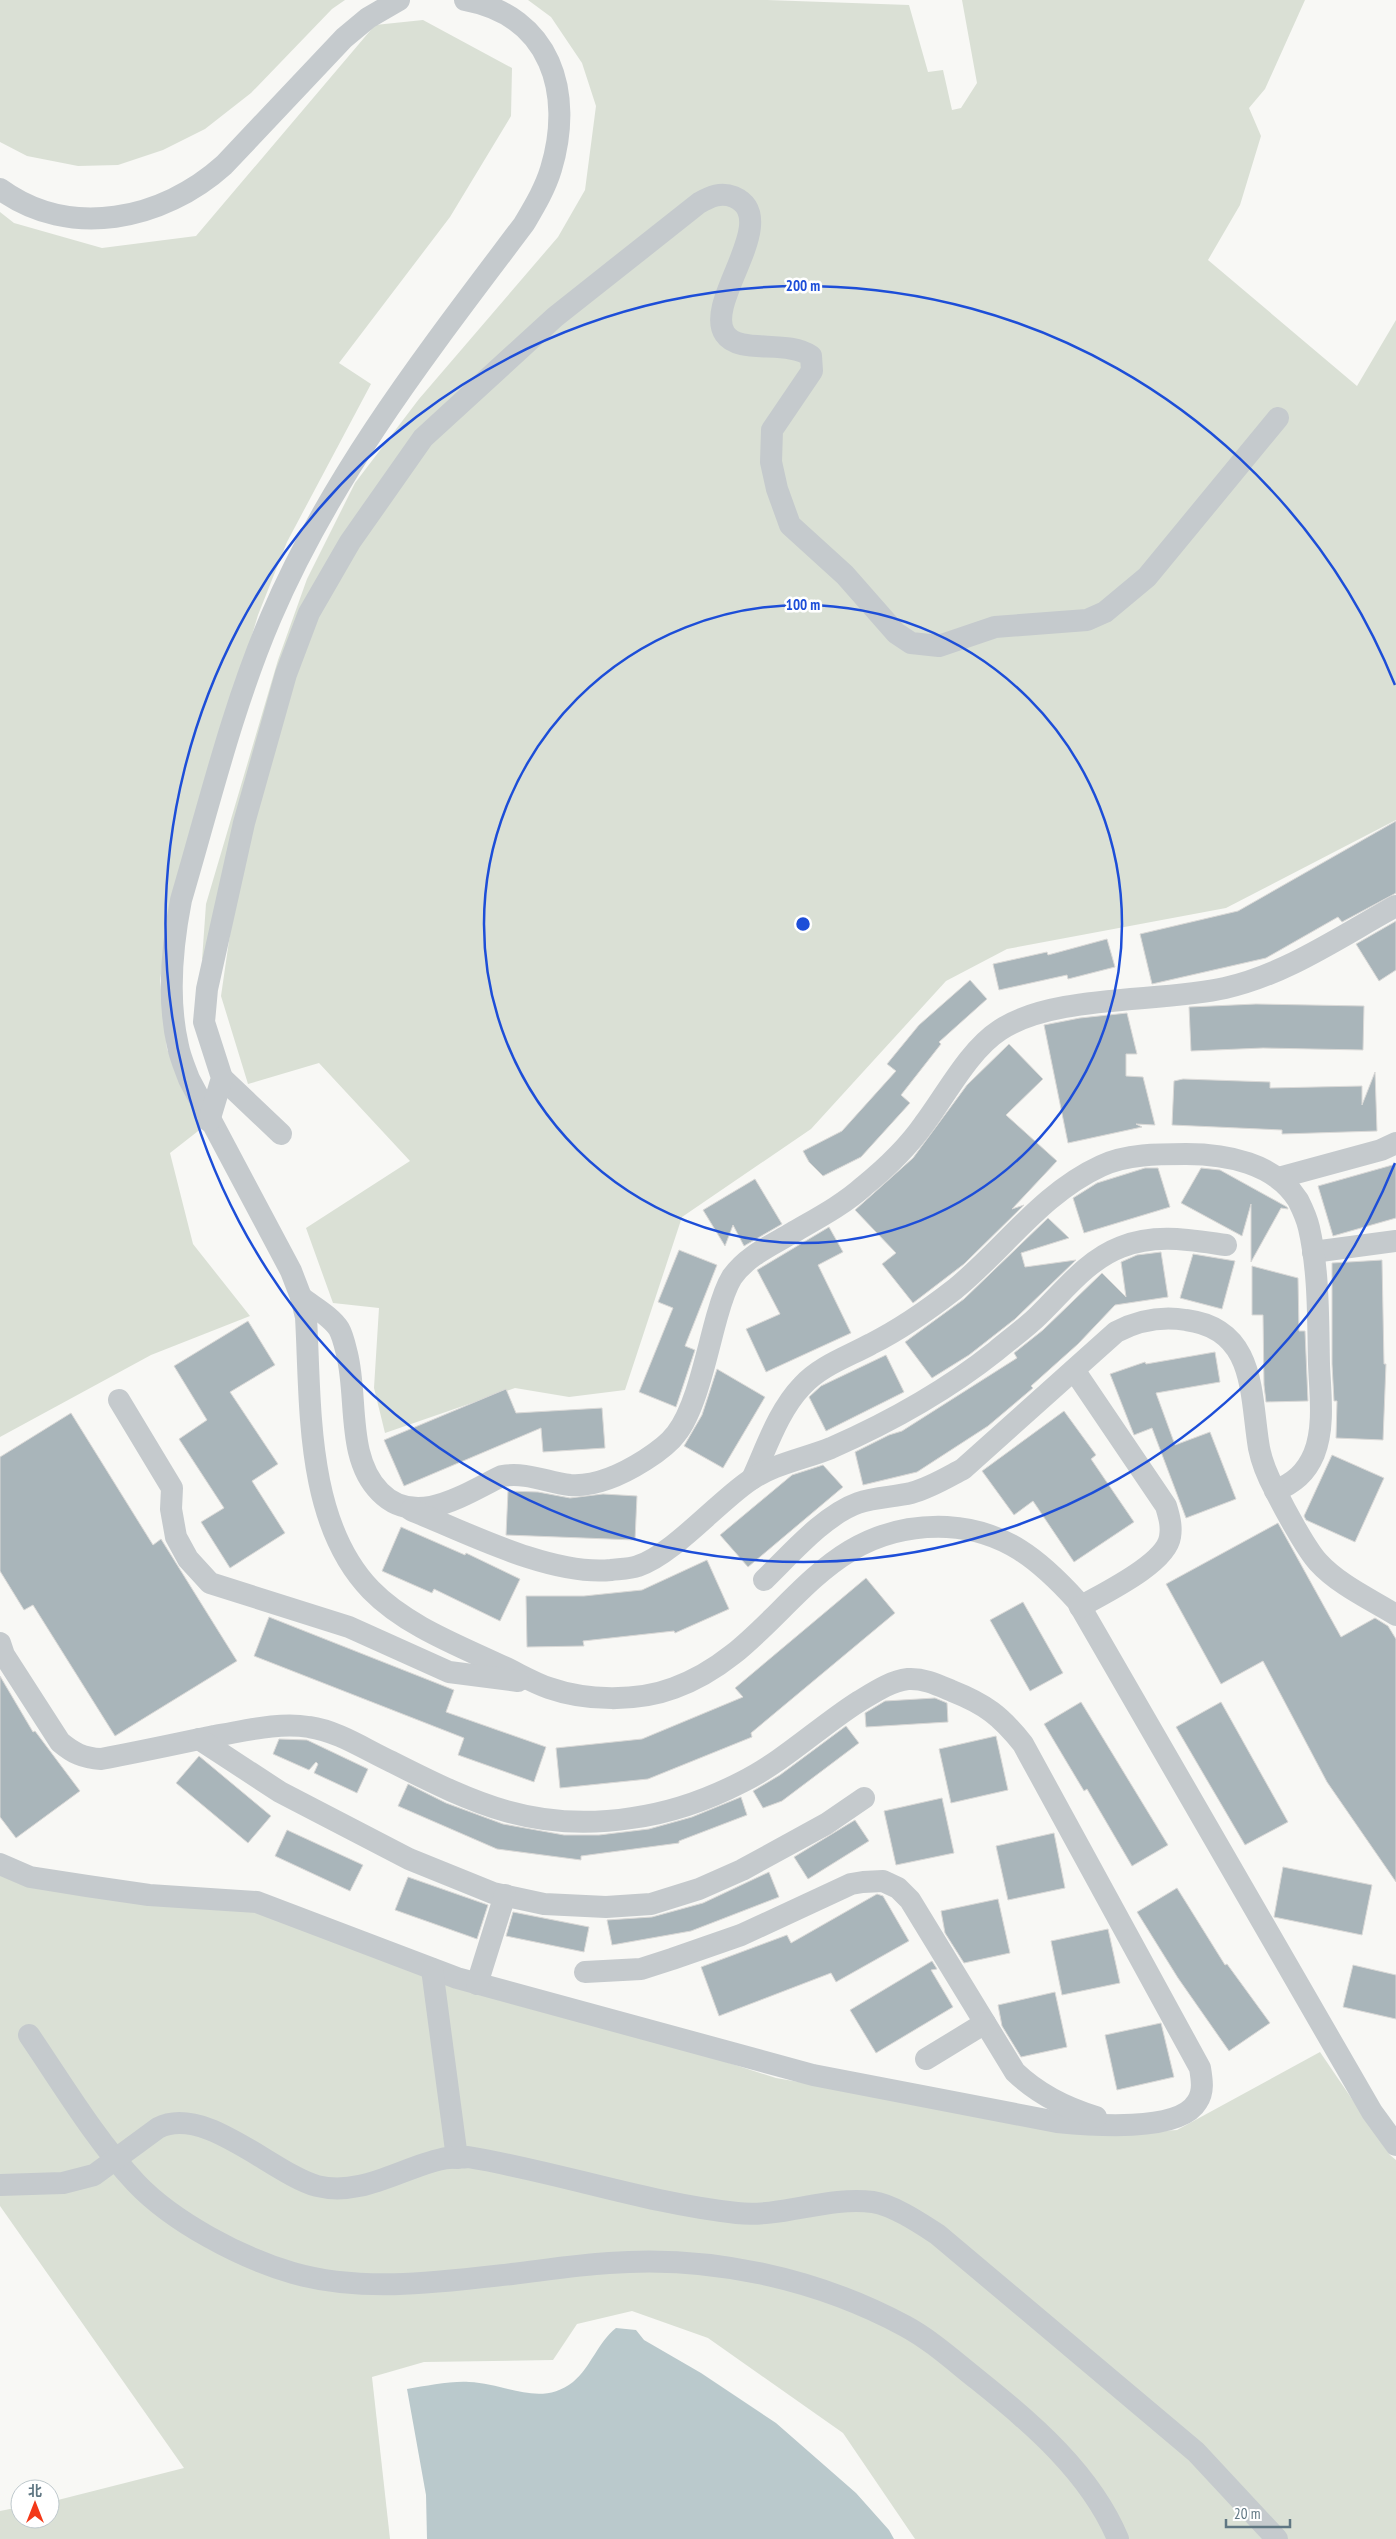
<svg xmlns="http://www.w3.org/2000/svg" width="1396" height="2539" font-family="'PT Sans Narrow','Noto Sans SC',sans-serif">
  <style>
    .green { fill: #dae0d5 }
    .water { fill: #bac9cc }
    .building { fill: #a9b5ba; stroke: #dad9d7 }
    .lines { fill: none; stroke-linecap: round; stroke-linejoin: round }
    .minor { stroke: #c5cacd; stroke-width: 22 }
    .ring { fill: none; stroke: #1d4ed8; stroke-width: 2.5 }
    .centre { fill: #1d4ed8; stroke: #fff; stroke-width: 2.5 }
    .ring-label { font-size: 15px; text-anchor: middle; font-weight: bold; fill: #1d4ed8; stroke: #fff; stroke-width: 5; stroke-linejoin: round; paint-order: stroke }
  </style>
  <rect width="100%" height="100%" fill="#f8f8f5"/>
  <g class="green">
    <path d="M0,0H345L332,9L251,93L205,129L163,150L118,165L78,166L27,156L0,142Z"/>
    <path d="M528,0H767L909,5L928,72L943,70L952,110L961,108L977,83L962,0H1305L1265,89L1249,108L1261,136L1240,205L1208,260L1357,386L1396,320V820L1226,908L1007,949L946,981L811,1129L682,1217L625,1390L569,1397L515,1388L385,1433L374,1388L379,1308L333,1303L306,1228L410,1161L319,1063L248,1084L221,996L231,927L202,960L206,904L278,660L307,579L355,483L419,399L558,237L585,190L596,106L582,63L551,17Z"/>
    <path d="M423,20L512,68L511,116L450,217L339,363L371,384L287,542L258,615L169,913L160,981L167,1049L202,1128L170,1153L193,1244L250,1316L151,1355L0,1437V212L14,223L102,248L196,236L375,25Z"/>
    <path d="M0,1871L255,1911L776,2078L1104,2135L1177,2130L1320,2052L1390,2155L1396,2160V2539H915L843,2433L708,2338L632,2311L577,2324L553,2360L424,2362L372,2377L390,2539H0V2511L20,2507V2519H50V2502L184,2468L0,2206Z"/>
  </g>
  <path class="water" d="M616,2328L636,2330L644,2340L701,2373L776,2423L856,2493L889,2530L894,2539H427L426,2495L407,2389C427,2386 449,2381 469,2382C505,2383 540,2408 573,2382C591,2367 598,2342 616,2328Z"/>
  <g class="building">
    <path d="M1396,821V893L1342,922L1338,917L1266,958L1152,984L1140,934L1238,911Z"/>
    <path d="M1396,921V970L1379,981L1356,944Z"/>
    <path d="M1107,939L1115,967L1068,979L1067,975L999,990L993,964L1047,952L1048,955Z"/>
    <path d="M970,980L987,999L939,1042L941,1044L901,1095L910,1103L861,1157L823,1176L809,1162L803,1151L842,1131L896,1071L887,1064L919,1025Z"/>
    <path d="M1256,1004L1364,1006L1363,1050L1263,1048L1191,1051L1189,1007Z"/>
    <path d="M1127,1013L1137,1054H1126V1076L1143,1077L1155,1125L1136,1124L1142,1127L1068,1143L1044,1025L1080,1018Z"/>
    <path d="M1009,1044L1043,1079L1006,1115L1057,1161L1012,1209L1024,1205L964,1264L913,1303L882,1264L896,1253L855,1210L913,1158L967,1085Z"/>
    <path d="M1375,1072L1377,1131L1282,1134V1130L1172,1125L1174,1081L1183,1079L1270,1082V1088L1362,1086V1105Z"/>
    <path d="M1396,1164V1218L1333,1236L1318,1186Z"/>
    <path d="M1145,1168H1158L1170,1207L1084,1233L1073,1198L1097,1183Z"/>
    <path d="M1201,1168L1220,1170L1287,1207L1288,1209L1281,1208L1251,1262V1204L1242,1236L1181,1203Z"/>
    <path d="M755,1179L782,1224L744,1246L733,1225L725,1246L703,1210Z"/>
    <path d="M1048,1218L1069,1238L1021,1253L1025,1267L1076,1260L1015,1319L969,1355L932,1378L905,1342L964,1299Z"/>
    <path d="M829,1227L843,1252L818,1265L851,1333L766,1372L746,1329L780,1314L757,1270Z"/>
    <path d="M679,1250L717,1265L685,1346L695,1350L676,1407L639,1392L673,1308L658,1302Z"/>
    <path d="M1161,1252L1168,1297L1115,1305L1078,1344L1031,1386L1033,1388L988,1426L917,1472L863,1485L855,1452L889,1435L902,1431L1017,1358L1014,1353L1043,1330L1102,1273L1126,1297L1121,1262L1137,1255Z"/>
    <path d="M1193,1254L1235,1261L1222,1309L1180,1298Z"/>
    <path d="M1382,1260L1384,1364H1386L1383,1440L1336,1438L1337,1401H1334L1332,1364V1263Z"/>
    <path d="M1252,1266L1298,1278L1299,1331H1305L1308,1401L1266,1402L1264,1385L1263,1315H1252Z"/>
    <path d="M248,1321L275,1365L230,1392L278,1464L252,1481L285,1533L230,1568L201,1522L224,1508L179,1439L207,1420L174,1366Z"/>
    <path d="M1215,1352L1220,1382L1156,1393L1175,1445L1210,1432L1236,1499L1186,1518L1152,1428L1134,1435L1110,1374L1145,1362L1146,1364Z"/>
    <path d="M886,1355L904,1392L826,1431L809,1397L821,1386Z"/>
    <path d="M717,1369L765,1397L723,1468L684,1446L702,1415Z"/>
    <path d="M506,1389L516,1413L602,1408L605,1448L543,1452L541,1428L404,1486L384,1440Z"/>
    <path d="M1064,1411L1096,1455L1091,1459L1134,1522L1074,1562L1033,1501L1014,1515L982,1471Z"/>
    <path d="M71,1413L153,1545L161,1539L237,1661L115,1736L33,1605L24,1610L0,1571V1457Z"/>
    <path d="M1332,1455L1384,1478L1355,1542L1306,1520L1304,1516Z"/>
    <path d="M823,1465L843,1487L748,1567L720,1535L792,1475Z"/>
    <path d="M508,1491L538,1492L570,1498L603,1494L637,1496L635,1540L506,1535Z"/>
    <path d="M1278,1523L1341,1637L1375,1618L1388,1626L1396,1639V1882L1327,1782L1263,1661L1221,1684L1166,1584Z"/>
    <path d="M401,1527L465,1555L466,1553L520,1579L500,1621L434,1589L432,1593L382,1571Z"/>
    <path d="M707,1560L729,1609L675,1633L674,1631L583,1641L584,1646L527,1647L526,1596H584L642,1590Z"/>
    <path d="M866,1578L895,1613L751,1733L752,1737L648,1779L560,1788L556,1748L642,1739L743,1697L735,1688Z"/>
    <path d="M1023,1602L1063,1673L1030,1691L990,1620Z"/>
    <path d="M269,1617L454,1690L446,1712L546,1747L534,1782L458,1755L464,1738L254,1656Z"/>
    <path d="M0,1676L33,1732L35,1731L80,1791L16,1838L0,1817Z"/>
    <path d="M935,1698L947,1703L948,1722L866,1727L865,1713L885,1701Z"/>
    <path d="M1081,1702L1168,1845L1132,1866L1087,1789L1084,1791L1044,1724Z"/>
    <path d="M1221,1702L1288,1822L1245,1845L1176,1727Z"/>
    <path d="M846,1726L859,1743L782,1801L763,1808L753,1791L780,1775Z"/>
    <path d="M996,1736L1008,1790L951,1803L939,1749Z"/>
    <path d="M279,1739L307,1740L368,1769L357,1793L314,1773L318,1764L316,1762L309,1770L273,1754Z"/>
    <path d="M199,1756L271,1816L248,1843L176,1783Z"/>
    <path d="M408,1784L446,1803L503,1824L564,1835H599L649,1829L692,1817L741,1797L747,1815L679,1841V1843L581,1856V1860L497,1849L398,1806Z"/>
    <path d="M942,1798L954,1853L896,1865L884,1811Z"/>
    <path d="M855,1820L869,1841L808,1879L794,1857Z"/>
    <path d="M287,1830L363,1865L350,1891L275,1856Z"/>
    <path d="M1054,1833L1065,1888L1008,1900L996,1846Z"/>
    <path d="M1283,1867L1372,1885L1362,1935L1274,1917Z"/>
    <path d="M769,1872L779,1897L691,1931L612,1945L607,1920L652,1917L703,1903Z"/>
    <path d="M408,1877L488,1905L477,1939L395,1910Z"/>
    <path d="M1177,1888L1225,1965L1227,1964L1270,2023L1229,2051L1178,1978L1137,1912Z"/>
    <path d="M877,1894L883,1896L909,1941L836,1982L831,1973L719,2016L701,1967L787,1935L791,1943Z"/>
    <path d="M998,1899L1010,1953L964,1963L945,1933L941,1911Z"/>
    <path d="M513,1912L589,1927L584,1952L506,1936Z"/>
    <path d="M1108,1929L1120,1983L1062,1995L1051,1941Z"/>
    <path d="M932,1961L937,1969L931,1970L953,2007L876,2053L850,2010Z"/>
    <path d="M1353,1965L1396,1975V2019L1343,2007Z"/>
    <path d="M1055,1992L1067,2047L1021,2057L1002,2026L998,2005Z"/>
    <path d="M1161,2023L1174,2077L1117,2090L1105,2035Z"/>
  </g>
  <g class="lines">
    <g class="minor">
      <path d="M465,0C551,16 574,93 551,169C545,189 534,207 524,224C430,349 333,472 271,617C232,708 209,805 181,900C172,946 167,999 178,1046C180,1057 185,1068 189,1079L291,1271L301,1297L306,1317C311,1405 305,1522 371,1590C406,1626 460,1646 504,1667C519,1674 534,1683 549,1688C586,1701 637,1702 674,1688C783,1649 811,1521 947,1527C1004,1530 1040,1560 1077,1601L1372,2112L1396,2145"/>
      <path d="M0,189C70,240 163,220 224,165L344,38L368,18L399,0"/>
      <path d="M222,1078L281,1134"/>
      <path d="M209,1121L222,1078L204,1022L207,989L244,823L286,674L309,613L350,542L423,438L555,317L699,203C711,196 721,192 734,197C783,219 703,302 725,334C739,355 787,339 811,356L812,371L772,430L771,462L777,489L790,525L845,575L896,633L911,643L939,646L995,627L1087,620L1105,612L1147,577L1278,418"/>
      <path d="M1278,1178L1381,1150L1396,1143"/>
      <path d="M1313,1252L1396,1241"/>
      <path d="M301,1297C312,1306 331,1316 339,1329C343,1336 345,1346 347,1354C358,1398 346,1458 380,1492C416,1529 466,1493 502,1476C527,1472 546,1482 570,1485C597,1487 623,1474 645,1460C656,1453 668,1445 676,1434C696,1409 707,1352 716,1320C720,1306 724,1290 732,1277C747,1256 770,1246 792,1233C816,1219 843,1205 864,1186C886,1168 908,1147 924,1124C946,1095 969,1050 1000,1030C1054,994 1160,1003 1225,988C1287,974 1341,936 1396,906"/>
      <path d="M1074,1370L1166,1506C1169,1516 1172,1526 1170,1537C1166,1564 1102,1594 1080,1607"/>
      <path d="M119,1400L172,1488L171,1509L176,1537L188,1559L210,1583L349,1627L449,1672L518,1681"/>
      <path d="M752,1479C766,1449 778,1411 802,1386C820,1366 847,1357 871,1344C901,1329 928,1310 955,1289C1004,1249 1042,1193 1101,1166C1126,1154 1159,1154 1186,1154C1226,1154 1275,1163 1298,1200C1302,1208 1307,1219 1309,1228C1319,1272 1318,1319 1319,1364C1320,1392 1325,1427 1314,1454C1306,1473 1294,1483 1275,1491"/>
      <path d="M411,1510C467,1533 551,1576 611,1570C619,1569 630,1569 638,1566C672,1555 717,1503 749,1481C773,1464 804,1459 831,1448C888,1423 947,1390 996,1351C1010,1339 1026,1328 1039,1315C1064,1291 1087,1260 1121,1247C1156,1233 1190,1240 1226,1245"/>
      <path d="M764,1580C790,1555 824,1515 858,1503C875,1497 894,1497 911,1493C930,1488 946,1478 963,1469L1116,1332C1137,1321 1162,1316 1186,1320C1257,1329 1250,1396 1259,1448C1262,1463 1268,1477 1275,1490C1284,1508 1306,1549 1318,1562C1339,1585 1370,1599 1396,1615"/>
      <path d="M0,1643L4,1655L60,1742C73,1753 83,1758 101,1759C139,1752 176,1744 214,1736C245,1731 278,1722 309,1727C338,1731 366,1750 392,1762C475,1804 536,1833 632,1818C669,1813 709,1799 742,1782C784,1761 819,1727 858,1702C873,1693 890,1681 908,1679C924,1678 938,1685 952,1691C985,1704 1001,1716 1023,1744L1200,2068C1202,2080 1204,2092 1197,2102C1179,2133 1089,2125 1057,2122L813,2075L457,1978L257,1902L149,1895L87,1886L30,1877L0,1864"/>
      <path d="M199,1739L280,1792L409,1859L493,1893L544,1904L606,1907L651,1904L699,1889L742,1870L826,1824L864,1798"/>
      <path d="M432,1969L457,2158"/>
      <path d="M585,1972L641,1969L672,1959L741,1935L851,1884L863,1882L883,1881L898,1888L910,1900L1015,2072C1038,2094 1066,2108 1096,2117"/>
      <path d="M477,1984L505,1895"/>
      <path d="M29,2035C63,2085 95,2139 136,2183C173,2222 241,2258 293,2273C363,2293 441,2282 512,2274C545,2270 577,2265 609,2263C709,2255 816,2278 905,2326C931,2340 954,2361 978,2380C1032,2423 1091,2474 1118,2539"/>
      <path d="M926,2059L985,2023"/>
      <path d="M0,2185L63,2183L94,2175L158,2128C205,2104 273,2174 317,2186C361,2197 401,2168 442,2159C450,2157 460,2158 468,2157C559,2172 645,2203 737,2213C782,2218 827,2196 873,2202C893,2205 920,2223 937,2234L1196,2452L1277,2539"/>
    </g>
  </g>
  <g class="ring">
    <circle cx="803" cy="924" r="319"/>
    <path d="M1395 1163A638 638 0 1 1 1395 685"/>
  </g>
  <circle cx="803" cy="924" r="8" class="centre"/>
  <g class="ring-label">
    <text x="803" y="291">200 m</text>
    <text x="803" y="610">100 m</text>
  </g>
  <g transform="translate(35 2504)"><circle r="24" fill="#ffffff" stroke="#bfc9cd"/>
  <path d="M0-4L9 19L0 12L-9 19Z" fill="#f33919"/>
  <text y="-8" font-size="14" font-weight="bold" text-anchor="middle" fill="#607783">北</text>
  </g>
  <path d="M1226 2519v8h64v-8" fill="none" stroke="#607783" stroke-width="2.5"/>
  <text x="1234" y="2519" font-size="15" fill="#607783" stroke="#ffffff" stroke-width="4" paint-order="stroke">20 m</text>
</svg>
